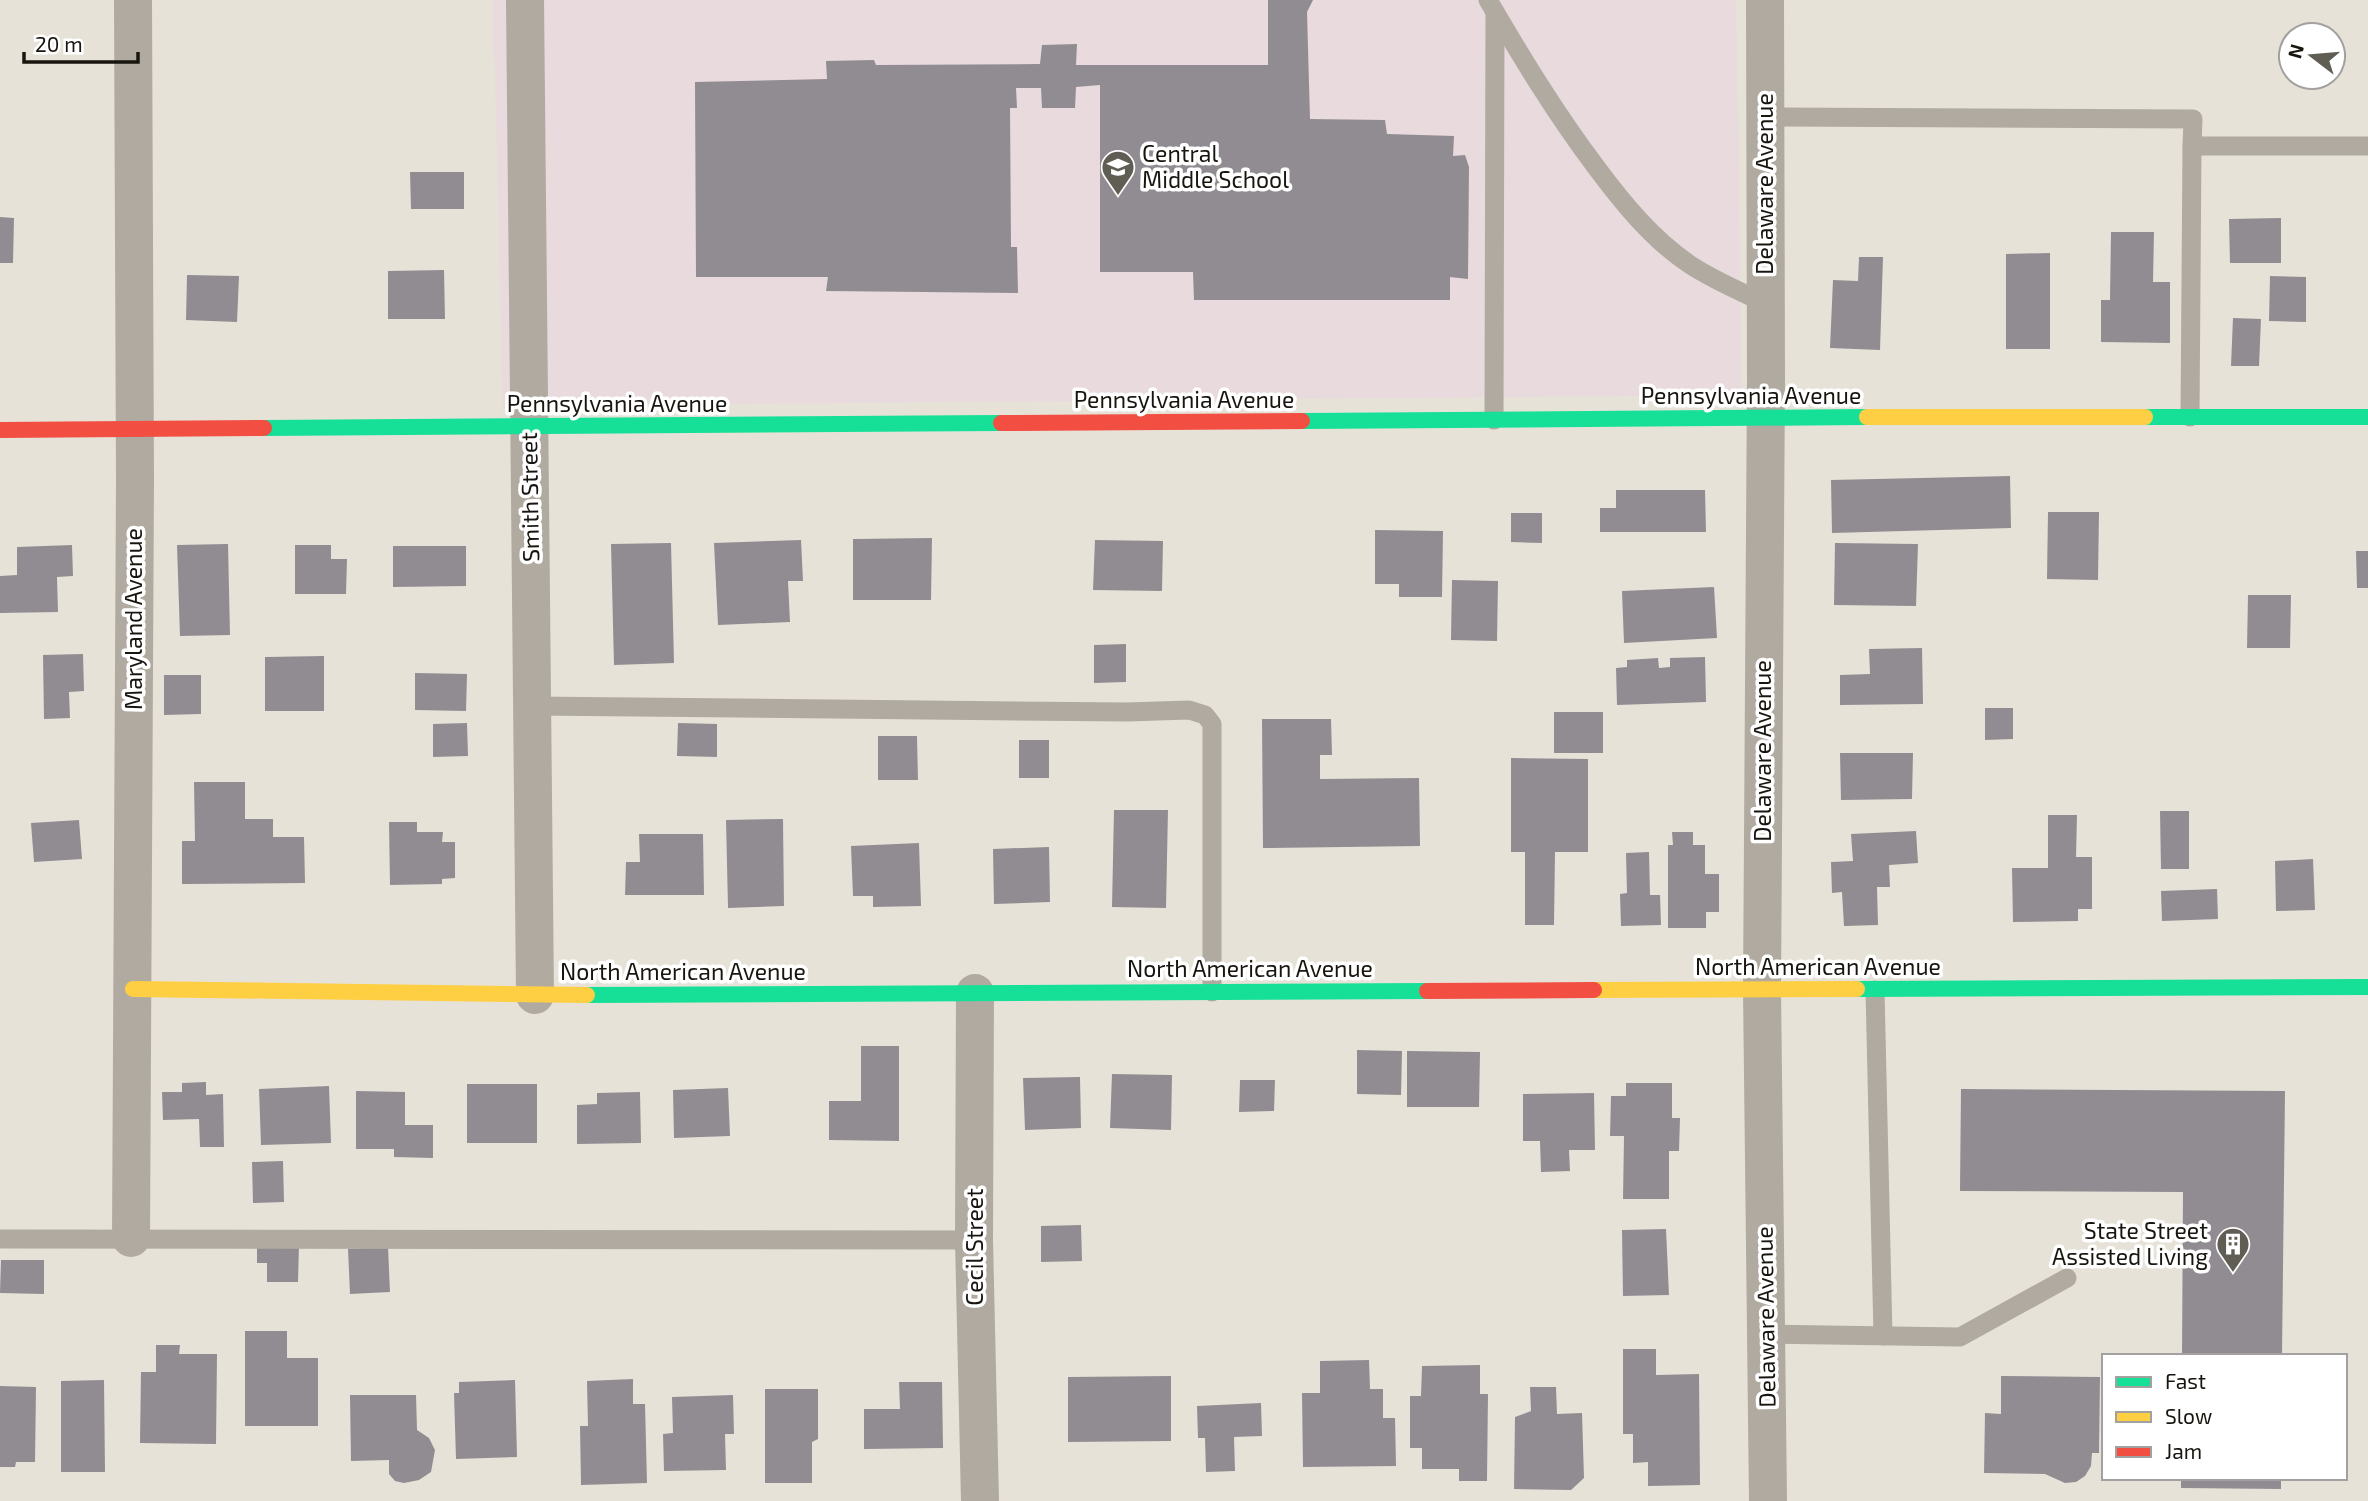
<svg xmlns="http://www.w3.org/2000/svg" width="2368" height="1501" font-family="'Exo 2',sans-serif">
  <style>
    .education { fill: #e8dadd }
    .building { fill: #918c91 }
    .lines { fill: none; stroke-linecap: round; stroke-linejoin: round }
    .lane { stroke: #b0aaa1; stroke-width: 19 }
    .street { stroke: #b0aaa1; stroke-width: 38 }
    .fast { stroke: #16e098; stroke-width: 16 }
    .slow { stroke: #ffcf43; stroke-width: 16 }
    .jam { stroke: #f24e42; stroke-width: 16 }
    .labels { text-anchor: middle; stroke-width: 7; stroke-linejoin: round; paint-order: stroke }
    .poi-label { font-size: 23px; fill: #18150f; stroke: #fff; text-anchor: start }
    .street-label { font-size: 23px; fill: #18150f; stroke: #fff }
  </style>
  <rect width="100%" height="100%" fill="#e7e2d8"/>
  <path class="education" d="M493,0H1736L1742,395L503,406Z"/>
  <g class="building">
    <path d="M1268,0H1313L1307,12L1310,119L1385,120L1387,134L1454,136L1453,156L1465,155L1469,167L1468,279L1450,277V300H1194L1193,272H1100V85L1076,87L1075,108H1042L1041,88H1016L1017,108H1010L1011,247H1017L1018,293L826,291L828,277H696L695,82L827,79L826,61L874,60L876,65L1040,64L1042,45L1077,44L1076,65H1268Z"/>
    <path d="M410,172H464V209H411Z"/>
    <path d="M0,217L14,218L13,263H0Z"/>
    <path d="M2281,218V263H2230L2229,219Z"/>
    <path d="M2111,232H2154L2153,282H2170V343L2101,342V300H2110Z"/>
    <path d="M2050,253V349H2006V254Z"/>
    <path d="M1859,257H1883L1880,350L1830,348L1833,280L1858,281Z"/>
    <path d="M444,270L445,319H388V271Z"/>
    <path d="M187,275L239,276L237,322L186,320Z"/>
    <path d="M2270,276L2306,277V322L2269,321Z"/>
    <path d="M2233,318L2261,319L2259,366H2231Z"/>
    <path d="M2010,476L2011,528L1832,533L1831,480Z"/>
    <path d="M1616,490H1705L1706,532H1600V508H1616Z"/>
    <path d="M2048,512H2099L2098,580L2047,579Z"/>
    <path d="M1511,513H1542V543L1511,542Z"/>
    <path d="M1375,530L1443,531L1442,597H1399V584H1375Z"/>
    <path d="M932,538L931,600H853V539Z"/>
    <path d="M801,540L803,581H788L790,622L718,625L714,543Z"/>
    <path d="M1095,540L1163,541L1162,591L1093,590Z"/>
    <path d="M671,543L674,663L614,665L611,544Z"/>
    <path d="M1835,543L1918,544L1916,606L1834,605Z"/>
    <path d="M228,544L230,635L180,636L177,545Z"/>
    <path d="M72,545L73,576L57,577L58,612L0,613V576L17,575V547Z"/>
    <path d="M295,545H331V559H347L346,594H295Z"/>
    <path d="M393,546H466V586L393,587Z"/>
    <path d="M2356,551H2368V588H2357Z"/>
    <path d="M1452,580L1498,581L1497,641L1451,640Z"/>
    <path d="M1714,587L1717,638L1624,643L1622,591Z"/>
    <path d="M2248,595H2291L2290,648H2247Z"/>
    <path d="M1126,644V682L1094,683V645Z"/>
    <path d="M1922,648L1923,704L1840,705V675L1870,674L1869,649Z"/>
    <path d="M83,654L84,691L69,692L70,718L44,719L43,655Z"/>
    <path d="M324,656V711H265V657Z"/>
    <path d="M1705,657L1706,702L1617,705L1616,668L1627,667V660L1658,658L1659,668L1670,667V658Z"/>
    <path d="M415,673L467,674L466,711L415,710Z"/>
    <path d="M164,675H201V714L164,715Z"/>
    <path d="M1985,708H2013V739L1985,740Z"/>
    <rect x="1554" y="712" width="49" height="41"/>
    <path d="M1262,719H1331L1332,755H1320V779L1419,778L1420,846L1263,848Z"/>
    <path d="M467,723L468,756L433,757V724Z"/>
    <path d="M678,723L717,724V757L677,756Z"/>
    <path d="M878,736H917L918,780H878Z"/>
    <rect x="1019" y="740" width="30" height="38"/>
    <path d="M1840,753H1913L1912,799L1841,800Z"/>
    <path d="M1511,758L1588,759V852H1555L1554,925H1525V852H1511Z"/>
    <path d="M194,782H245V819H273V837H304L305,883L182,884V841H195Z"/>
    <path d="M1114,810H1168L1166,908L1112,907Z"/>
    <path d="M2160,811H2189V869H2161Z"/>
    <path d="M2048,815H2077L2076,857H2092V909H2078V921L2013,922L2012,868H2048Z"/>
    <path d="M783,819L784,906L728,908L726,820Z"/>
    <path d="M79,820L82,859L34,862L31,823Z"/>
    <path d="M389,822H417V832H443L442,842H455V878L442,879V884L390,885Z"/>
    <path d="M1916,831L1918,863L1889,865L1890,887H1877L1878,925L1844,926L1842,892L1832,893L1831,862L1853,861L1851,834Z"/>
    <path d="M1672,832H1693V845H1705V874H1719V912H1706V928H1668V845H1673Z"/>
    <path d="M639,834H703L704,895H625L626,862H640Z"/>
    <path d="M919,843L921,906L873,907V896H853L851,846Z"/>
    <path d="M1049,847L1050,902L994,904L993,849Z"/>
    <path d="M1649,852L1650,895H1660L1661,925L1621,926L1620,894L1627,893L1626,853Z"/>
    <path d="M2313,859L2315,910L2276,911L2275,861Z"/>
    <path d="M2217,889L2218,919L2162,921L2161,891Z"/>
    <path d="M861,1046H899V1141L829,1140V1101H861Z"/>
    <path d="M1357,1050L1402,1051L1401,1095L1357,1094Z"/>
    <path d="M1407,1051L1480,1052L1479,1107H1407Z"/>
    <path d="M1112,1074L1172,1075L1171,1130L1110,1128Z"/>
    <path d="M1080,1077L1081,1128L1025,1130L1023,1078Z"/>
    <path d="M1240,1080H1275L1274,1111L1239,1112Z"/>
    <path d="M206,1082V1095L223,1094L224,1147H200L199,1119L163,1120L162,1092H182V1083Z"/>
    <path d="M1626,1083H1672V1118H1680L1679,1151H1669V1199H1623L1624,1136H1610L1611,1096H1626Z"/>
    <rect x="467" y="1084" width="70" height="59"/>
    <path d="M329,1086L331,1143L261,1145L259,1089Z"/>
    <path d="M728,1088L730,1136L674,1138L673,1090Z"/>
    <path d="M1961,1089L2285,1091L2282,1356H2182L2183,1192L1960,1191Z"/>
    <path d="M356,1091L405,1092V1125H433V1158L394,1157V1149H356Z"/>
    <path d="M640,1092L641,1143L577,1144V1105L597,1104V1093Z"/>
    <path d="M1594,1093L1595,1150H1569L1570,1171L1541,1172L1540,1141H1523V1094Z"/>
    <path d="M283,1161L284,1202L253,1203L252,1162Z"/>
    <path d="M1081,1225L1082,1261L1041,1262V1226Z"/>
    <path d="M1666,1229L1669,1295L1623,1296L1622,1230Z"/>
    <path d="M257,1244H299L298,1282H267V1263H257Z"/>
    <path d="M388,1247L390,1292L350,1294L348,1249Z"/>
    <path d="M1,1260H44V1294L0,1293Z"/>
    <path d="M245,1331H287V1358H318V1426H245Z"/>
    <path d="M156,1345H180L179,1354H217L216,1444L140,1443L141,1372H156Z"/>
    <path d="M1623,1349H1656V1375L1699,1374L1700,1485L1648,1486V1462L1633,1463V1434H1623Z"/>
    <path d="M1369,1360L1370,1389H1383V1418H1395L1396,1466L1303,1467L1302,1393H1320V1361Z"/>
    <path d="M1480,1365V1394H1488L1487,1481H1459V1469H1422V1448H1410V1396H1421L1422,1366Z"/>
    <path d="M1171,1376V1441L1068,1442V1377Z"/>
    <path d="M2001,1376L2100,1377L2099,1453H2092L2091,1466L2085,1476L2076,1482L2065,1483L2045,1474L1984,1473L1985,1413L2001,1414Z"/>
    <path d="M633,1379V1404H645L647,1483L581,1485L580,1426H588L587,1381Z"/>
    <path d="M104,1380L105,1472H61V1381Z"/>
    <path d="M515,1380L517,1457L456,1459L454,1393H459V1382Z"/>
    <path d="M899,1382H942L943,1448L864,1449V1409H900Z"/>
    <path d="M0,1386L36,1387L35,1462H16L15,1467H0Z"/>
    <path d="M1530,1387H1556L1557,1414L1582,1413L1584,1478L1571,1490L1514,1489L1515,1417L1531,1411Z"/>
    <path d="M765,1389H818V1439L812,1442V1483H765Z"/>
    <path d="M350,1395H416L417,1430L429,1438L435,1450L431,1472L419,1480L404,1483L395,1481L389,1474V1460L351,1461Z"/>
    <path d="M733,1395L734,1434H725L726,1470L664,1471L663,1434L673,1433L672,1397Z"/>
    <path d="M1261,1403L1262,1436L1234,1437L1235,1471L1206,1472L1205,1438H1198L1197,1406Z"/>
    <path d="M2181,1478H2281V1489L2181,1488Z"/>
  </g>
  <g class="lines">
    <g class="lane">
      <path d="M1488,0C1522,58 1556,114 1596,167C1622,202 1652,239 1689,264C1713,280 1739,291 1765,303"/>
      <path d="M1765,117L2193,119L2192,146H2368"/>
      <path d="M2190,417L2192,146"/>
      <path d="M1494,420L1495,12"/>
      <path d="M532,706L1127,712L1189,710L1205,715L1212,724V992"/>
      <path d="M1875,990L1883,1336"/>
      <path d="M0,1239L974,1240"/>
      <path d="M1766,1334L1960,1337L2067,1278"/>
    </g>
    <g class="street">
      <path d="M525,0L535,995"/>
      <path d="M1765,0L1766,380L1762,990L1768,1501"/>
      <path d="M975,993L974,1240L980,1501"/>
      <path d="M131,1238L135,480L133,0"/>
    </g>
    <g class="fast">
      <path d="M2145,417H2368"/>
      <path d="M1302,421L1867,417"/>
      <path d="M264,428L1001,423"/>
      <path d="M1857,989L2368,987"/>
      <path d="M587,995L1427,991"/>
    </g>
    <g class="slow">
      <path d="M1867,417H2145"/>
      <path d="M133,989L587,995"/>
      <path d="M1594,990L1857,989"/>
    </g>
    <g class="jam">
      <path d="M1001,423L1302,421"/>
      <path d="M0,430L264,428"/>
      <path d="M1427,991L1594,990"/>
    </g>
  </g>
  <defs>
    <symbol id="school-pin" viewBox="-11 -11 22 30"><path d="M0 17L-7.5 6A9.5 9.5 0 1 1 7.5 6Z" fill="#605d55" stroke="#fff"/><path d="M0-5L7-2L0 1L-7-2ZM-4 1L0 2.5L4 1V4Q0 6-4 4Z" fill="#fff"/></symbol>
    <symbol id="building-pin" viewBox="-11 -11 22 30"><path d="M0 17L-7.5 6A9.5 9.5 0 1 1 7.5 6Z" fill="#605d55" stroke="#fff"/><path d="M-4-6H4V6H1V3H-1V6H-4ZM-2.5-4.3h1.7v1.8h-1.7ZM.8-4.3h1.7v1.8H.8ZM-2.5-1h1.7V.8h-1.7ZM.8-1h1.7V.8H.8Z" fill="#fff"/></symbol>
  </defs>
  <g fill-rule="evenodd">
    <use href="#school-pin" x="1099" y="148" width="38" height="52"/>
    <use href="#building-pin" x="2214" y="1225" width="38" height="52"/>
  </g>
  <g class="labels">
    <g class="poi-label">
      <text x="1142" y="162">Central<tspan x="1142" dy="26">Middle School</tspan></text>
      <text x="2208" y="1239" text-anchor="end">State Street<tspan x="2208" dy="26">Assisted Living</tspan></text>
    </g>
    <g class="street-label">
      <text transform="translate(1765 184) rotate(-90)" y="8">Delaware Avenue</text>
      <text x="1751" y="404">Pennsylvania Avenue</text>
      <text x="1184" y="408">Pennsylvania Avenue</text>
      <text x="617" y="412">Pennsylvania Avenue</text>
      <text transform="translate(530 497) rotate(-91)" y="8">Smith Street</text>
      <text transform="translate(134 619) rotate(-90)" y="8">Maryland Avenue</text>
      <text transform="translate(1763 751) rotate(-90)" y="8">Delaware Avenue</text>
      <text x="1818" y="975">North American Avenue</text>
      <text x="1250" y="977">North American Avenue</text>
      <text x="683" y="980">North American Avenue</text>
      <text transform="translate(975 1247) rotate(-90)" y="8">Cecil Street</text>
      <text transform="translate(1766 1317) rotate(-91)" y="8">Delaware Avenue</text>
    </g>
  </g>
  <rect x="2102" y="1354" width="245" height="126" fill="#ffffff" stroke="#a3a19f" stroke-width="2"/>
  <rect x="2116" y="1377" width="35" height="10" fill="#16e098" stroke="#a3a19f" stroke-width="2"/>
  <text x="2165" y="1389" font-size="21" fill="#18150f">Fast</text>
  <rect x="2116" y="1412" width="35" height="10" fill="#ffcf43" stroke="#a3a19f" stroke-width="2"/>
  <text x="2165" y="1424" font-size="21" fill="#18150f">Slow</text>
  <rect x="2116" y="1447" width="35" height="10" fill="#f24e42" stroke="#a3a19f" stroke-width="2"/>
  <text x="2165" y="1459" font-size="21" fill="#18150f">Jam</text>
  <g transform="translate(2312 56) rotate(286)"><circle r="33" fill="#ffffff" stroke="#a3a19f" stroke-width="2"/>
  <path d="M0-5L12 26L0 18L-12 26Z" fill="#605d55"/>
  <text y="-10" font-size="19" font-weight="bold" text-anchor="middle" fill="#18150f">N</text>
  </g>
  <path d="M24 52v10h114v-10" fill="none" stroke="#18150f" stroke-width="3.5"/>
  <text x="35" y="52" font-size="21" fill="#18150f" stroke="#ffffff" stroke-width="5" paint-order="stroke">20 m</text>
</svg>
